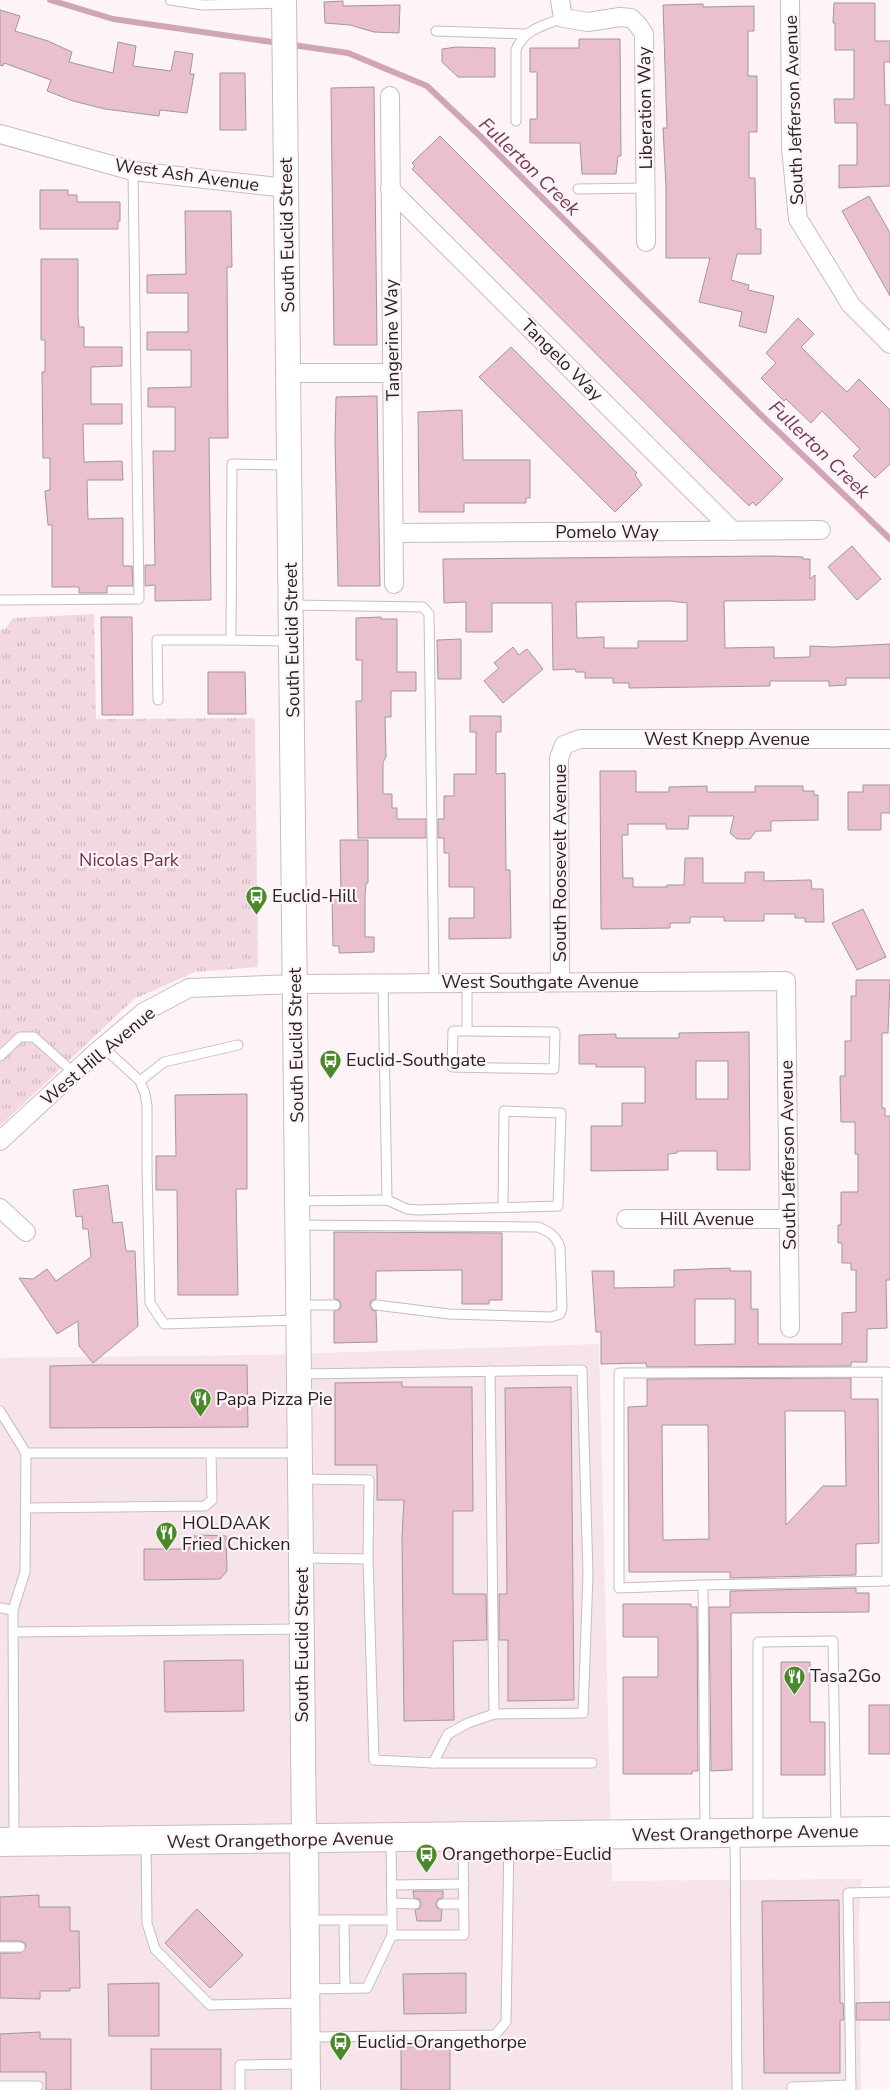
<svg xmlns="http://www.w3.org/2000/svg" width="890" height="2090" font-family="'Nunito Sans',sans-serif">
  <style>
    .built { fill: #f6e4ea }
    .park { fill: url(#park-tufts) }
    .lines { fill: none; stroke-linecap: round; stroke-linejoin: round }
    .stream { stroke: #d0a6b6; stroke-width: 6 }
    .building { fill: #eabfcf; stroke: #a1989b; fill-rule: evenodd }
    .lane-casing { stroke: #c7bdc0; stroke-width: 11 }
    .street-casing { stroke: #c7bdc0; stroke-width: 20 }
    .secondary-casing { stroke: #c7bdc0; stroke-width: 26 }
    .primary-casing { stroke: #c7bdc0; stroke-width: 30 }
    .lane { stroke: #fff; stroke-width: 9 }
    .street { stroke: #fff; stroke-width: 18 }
    .secondary { stroke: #fff; stroke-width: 24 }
    .primary { stroke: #fff; stroke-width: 28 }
    .labels { text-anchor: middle; stroke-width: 4.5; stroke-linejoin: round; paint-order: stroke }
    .street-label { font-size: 18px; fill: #272324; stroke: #fef3f7 }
    .park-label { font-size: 18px; fill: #6b344c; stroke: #fef3f7 }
    .poi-label { font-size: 18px; fill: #272324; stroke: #fef3f7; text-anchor: start }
    .water-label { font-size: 19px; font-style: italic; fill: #733b53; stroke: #fef3f7 }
  </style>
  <defs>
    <pattern id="park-tufts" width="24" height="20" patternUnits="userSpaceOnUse" patternTransform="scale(1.25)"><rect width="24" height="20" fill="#f3d7e1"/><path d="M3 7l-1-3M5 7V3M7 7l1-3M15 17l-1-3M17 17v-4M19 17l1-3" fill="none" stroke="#d0b8c1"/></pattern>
  </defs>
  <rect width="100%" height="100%" fill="#fef3f7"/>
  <path class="built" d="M599,1344L612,1881L862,1879L859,1914L861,2090H0V1358L264,1355Z"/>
  <path class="park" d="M94,614L96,719L255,718L258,967L195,972L134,999L0,1126V630L6,628L13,618Z"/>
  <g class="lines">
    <path class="stream" d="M50,0L113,19L348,53L427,86L480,136L762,416L890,539"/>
  </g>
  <g class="building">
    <path d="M343,1V6L400,5L399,33L374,32L350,25L325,23L324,2Z"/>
    <path d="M834,3H875V41H890V62H884L885,105H890V186L839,188V165H857V123H835L834,99H854V50H835V23H833Z"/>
    <path d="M703,4V7L754,6V31H748V76H757V132H749V178H755L756,229H761V254H737L731,280L749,285L748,290L774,296L766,333L739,326L742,312L699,302L710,258H666V187L663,128H667L663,5Z"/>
    <path d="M0,10L20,16L15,31L48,41L72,52L69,62L113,73L118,42L136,46L133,66L171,71L175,51L193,54L190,74H194L187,113L160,110L159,116L105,109L73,101L47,91L51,80L4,63L3,66L0,65Z"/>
    <path d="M579,39H620L621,156H618L616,174H582L580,143H530V119H537V72H530V48H579Z"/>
    <path d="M456,47L495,48V77H458L442,62V49Z"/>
    <path d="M220,73H245L246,130H220Z"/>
    <path d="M374,87L377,345H334L331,88Z"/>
    <path d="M440,136L783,479L756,506L753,502L749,506L708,466L412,169L415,166L412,163Z"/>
    <path d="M40,190H68V195H77V202H120V221H118V229H40Z"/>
    <path d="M869,196L890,233V296L842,211Z"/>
    <path d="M185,211H231L232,267H227L228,438H209L211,600L155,601V585L145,586V565H155L153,451H175V407H148V388L191,387V350H147V332H188V293H147V275L186,274Z"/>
    <path d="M41,259H78V315L79,327H84V347H122V366L91,367V404H122V424H83L84,462L122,461L123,480H87L88,519L123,518V566H132L133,586H107V593H79V587H52V525H48L45,491L50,490V458H43L42,372H45V340H41Z"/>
    <path d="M798,318L814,334L801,347L825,371L847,392L859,379L890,410V464L875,478L853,456L860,449L822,411L811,423L786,399L784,401L761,378L776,363L766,353Z"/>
    <path d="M511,347L637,473L635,475L642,485L615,512L479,377Z"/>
    <path d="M377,396L380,586H338L335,439L336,397Z"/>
    <path d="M462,410L463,460H530V498H526V503H464V512H419L418,412Z"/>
    <path d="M852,546L881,579L857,600L828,567Z"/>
    <path d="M770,556L803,557V559H810V579L815,575V600L724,601L725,648L774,647V658L810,657V646L833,647L890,644V678H846V685L829,686V681H770V686L629,688V683H613V678H585V672H576L575,669L553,670L552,603H492V632H466V602L444,603L443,559ZM670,601L687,603V641H638V648H604V637L577,638L576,602Z"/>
    <path d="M101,617H132L133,715H102Z"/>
    <path d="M381,617V619H397V672H416V691H391V717H385L386,757L383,762V794H392V808H397V819H426V838H358L356,701H362V660H356V618Z"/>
    <path d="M461,639V679H438L437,640Z"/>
    <path d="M513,647L519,655L527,649L543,669L503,703L484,681L499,668L494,663Z"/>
    <path d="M208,672H245L246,714H208Z"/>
    <path d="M470,716H501V732H496V774L505,773L506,870H510L511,938L449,939V918H474V887H449V853H444V838H438V819H444V796H454V774H476V732H470Z"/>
    <path d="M600,771H636V792H669V787L707,786V792H755V786H803V791H814V795H818V820L771,821V831H756L750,839H737L730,833L734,816H689L688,829H666V824H628V835H622L623,878H633V887H667V885H684L685,858H703V883H745V872H764V881L811,880L812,889H823L824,922H805V918H795V914H764V921H724V917H690V923H670V928L601,929Z"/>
    <path d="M863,785H890V813H881V830H848V792H863Z"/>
    <path d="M340,840H368V883H366L365,897V937H374V952L339,953V946H333L332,897H341Z"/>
    <path d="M863,909L886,957L857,970L832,923Z"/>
    <path d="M856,980H890L888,1033H882V1108H885V1116H890V1280H886L887,1328L867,1329V1362H851V1366L647,1367L646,1363L601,1364V1332H596L592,1271H614V1288L674,1287V1270L730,1268V1271H751V1309H758V1344H842V1313L856,1312V1270H851V1263H842V1243H838V1225H841V1192H858V1154H855V1122H841L840,1076H845V1041H851V996H856ZM695,1299H735V1344L695,1345Z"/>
    <path d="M749,1032L750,1170H717V1151H677V1153L668,1154V1170L591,1171V1126H622V1103H645V1067H596V1064H579V1035L616,1034V1038H679V1033ZM696,1061H728V1099H696Z"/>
    <path d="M247,1094V1189H236L238,1295H178L177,1190H156V1156H176L175,1095Z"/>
    <path d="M108,1185L113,1223L122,1222L126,1251H135L138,1326L93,1363L79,1346L78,1321L57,1334L19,1278L33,1279L47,1269L56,1281L91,1257L88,1229H83L82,1216L76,1217L73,1190Z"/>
    <path d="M334,1232L502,1233V1300H489V1304H462V1270L376,1271V1299L371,1301L370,1305L372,1310L376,1311L377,1342L334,1343V1311L340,1309L341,1305L339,1300L334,1299Z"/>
    <path d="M89,1365H247L248,1427L50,1428V1366Z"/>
    <path d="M851,1378V1399H878L879,1543L856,1544V1575L730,1578V1572H629L628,1407L647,1406V1379ZM785,1411H845L846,1486H823L786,1525ZM662,1425H708L709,1539L663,1540Z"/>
    <path d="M402,1382V1387H472L473,1511H453V1594H486L487,1640L453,1641L454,1720L404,1721L402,1537L404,1500H377V1465H335V1383Z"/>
    <path d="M571,1387L574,1700L508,1701V1640H499V1594H507L505,1388Z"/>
    <path d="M199,1535L226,1536L227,1571L220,1579L144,1580V1549H189V1536H199Z"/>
    <path d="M856,1588V1593H869V1612L731,1613L732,1770L711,1771L709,1607H730V1591Z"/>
    <path d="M623,1604H691V1607H697L698,1771H692V1774H623V1677H658V1637H623Z"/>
    <path d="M243,1660L244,1711L165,1712L164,1661Z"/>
    <path d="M781,1662H810V1722H825V1775H781Z"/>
    <rect x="869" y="1705" width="21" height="49"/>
    <path d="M413,1891H443V1898L438,1899L436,1904L437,1908L442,1910L441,1921H417L415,1910L420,1908L421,1904L419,1899L414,1898Z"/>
    <path d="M39,1895V1907H70V1931H79L80,1988H70V1991H40V1999L0,1998V1953H20L26,1947L25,1943L20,1941H0V1897Z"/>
    <path d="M839,1900L840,2003H843L844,2020H840V2073H764L762,1901Z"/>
    <path d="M197,1909L243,1955L210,1988L165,1943Z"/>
    <path d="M466,1973V2013L404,2014L403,1974Z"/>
    <path d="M159,1983V2036H109L108,1984Z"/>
    <path d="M890,2002V2020H856V2003Z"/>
    <path d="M40,2032V2039H71V2090H46V2072H0V2034Z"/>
    <path d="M450,2046V2090H401V2047Z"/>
    <rect x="151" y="2049" width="70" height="41"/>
  </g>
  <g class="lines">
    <defs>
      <g id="lane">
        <path d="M170,0L203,5L284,3"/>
        <path d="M436,31L526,34"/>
        <path d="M516,121V50C523,30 544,25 563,18"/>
        <path d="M578,189L646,188"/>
        <path d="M287,465L232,464L231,640L290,641"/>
        <path d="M0,600L139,599L133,171"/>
        <path d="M292,605L423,607L429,614L434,983"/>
        <path d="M158,700L157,640H231"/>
        <path d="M383,984L387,1200"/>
        <path d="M467,1031H453L452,1067L554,1069L555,1032L467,1031V983"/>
        <path d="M103,1047L140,1081L145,1094L147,1106V1168L150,1303L164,1324L298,1320"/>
        <path d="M0,1056L20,1037H34L74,1073"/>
        <path d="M140,1081L164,1062L238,1045"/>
        <path d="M297,1201L387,1200L407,1209L418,1210L558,1206L561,1113L504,1111L503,1207"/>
        <path d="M298,1225L538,1227C550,1232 555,1235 560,1247L562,1308L560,1314L551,1317L449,1314L376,1305"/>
        <path d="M300,1305H335"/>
        <path d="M299,1374L582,1370L588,1574L583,1713L494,1714L490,1371"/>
        <path d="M0,1411L26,1453"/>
        <path d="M300,1479L369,1480L368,1559L302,1558"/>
        <path d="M26,1508L205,1506L212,1500L211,1453"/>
        <path d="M368,1559L374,1760L433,1763H592"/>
        <path d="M703,1585L887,1581V1372L619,1373V1588L703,1585L705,1831"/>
        <path d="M0,1608L13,1610"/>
        <path d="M13,1632L301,1629"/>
        <path d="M433,1763L448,1734L468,1723L494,1714"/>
        <path d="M758,1831V1642L833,1641L836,1829"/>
        <path d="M735,1835L737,2090"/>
        <path d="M14,1839L13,1610L25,1572L26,1453H300"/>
        <path d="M146,1842L147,1923L155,1949L210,2005L303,2003"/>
        <path d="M392,1885L464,1884"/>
        <path d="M392,1903L415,1904"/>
        <path d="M442,1904H464"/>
        <path d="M309,1920H392L391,1841"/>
        <path d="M344,1920L345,1988"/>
        <path d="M392,1920V1935H464L463,1840"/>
        <path d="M0,1947H20"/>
        <path d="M308,1989L367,1988L392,1935"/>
        <path d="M308,2037L495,2035L506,2022L509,1839"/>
        <path d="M0,2086H38"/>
        <path d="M240,2090V2065L302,2064"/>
        <path d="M792,2090V2087L851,2085"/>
        <path d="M851,2090L848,1893L890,1892"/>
      </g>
      <g id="street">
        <path d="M560,0L563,18L588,22L620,17L631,18L638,25L644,34L646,242"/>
        <path d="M790,0L791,148L798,219L851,305L890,344"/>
        <path d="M390,96L394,584"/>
        <path d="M0,134L133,171L287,188"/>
        <path d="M390,189L733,531"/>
        <path d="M289,373H392"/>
        <path d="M394,533L821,530"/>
        <path d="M560,982L559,758L564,745L580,739H890"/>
        <path d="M0,1141L93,1055L144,1012L189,988L295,984L786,981L790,1328"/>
        <path d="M0,1208L26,1232"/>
        <path d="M626,1219H788"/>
      </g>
      <path id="secondary" d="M284,0L304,1839"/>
      <g id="primary">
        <path d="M304,1839L306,2090"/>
        <path d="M0,1842L890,1831"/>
      </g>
    </defs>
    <use href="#lane" class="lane-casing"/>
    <use href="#street" class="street-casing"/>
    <use href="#secondary" class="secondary-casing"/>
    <use href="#primary" class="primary-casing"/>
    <use href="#lane" class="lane"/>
    <use href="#street" class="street"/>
    <use href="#secondary" class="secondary"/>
    <use href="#primary" class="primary"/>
  </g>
  <defs>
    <symbol id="bus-pin" viewBox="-11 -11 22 30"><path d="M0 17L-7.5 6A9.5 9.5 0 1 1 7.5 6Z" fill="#4a892a" stroke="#fef3f7"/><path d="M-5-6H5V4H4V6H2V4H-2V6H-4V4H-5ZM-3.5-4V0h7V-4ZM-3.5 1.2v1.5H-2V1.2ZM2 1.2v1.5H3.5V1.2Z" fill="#fff"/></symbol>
    <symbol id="restaurant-pin" viewBox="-11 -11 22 30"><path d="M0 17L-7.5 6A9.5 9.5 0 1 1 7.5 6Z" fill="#4a892a" stroke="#fef3f7"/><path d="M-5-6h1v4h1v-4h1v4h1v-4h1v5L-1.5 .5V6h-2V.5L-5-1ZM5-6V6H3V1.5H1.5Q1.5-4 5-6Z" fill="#fff"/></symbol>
  </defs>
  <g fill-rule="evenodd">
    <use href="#bus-pin" x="244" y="884" width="25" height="34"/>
    <use href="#bus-pin" x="318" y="1048" width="25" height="34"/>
    <use href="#restaurant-pin" x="188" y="1386" width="25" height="34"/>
    <use href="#restaurant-pin" x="154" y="1520" width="25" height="34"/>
    <use href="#restaurant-pin" x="782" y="1664" width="25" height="34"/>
    <use href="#bus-pin" x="414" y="1842" width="25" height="34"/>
    <use href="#bus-pin" x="328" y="2030" width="25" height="34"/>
  </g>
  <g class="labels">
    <g class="street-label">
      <text transform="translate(645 108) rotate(-91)" y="6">Liberation Way</text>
      <text transform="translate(794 110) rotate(-92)" y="6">South Jefferson Avenue</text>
      <text transform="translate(187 175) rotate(8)" y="6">West Ash Avenue</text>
      <text transform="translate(287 235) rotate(-91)" y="6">South Euclid Street</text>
      <text transform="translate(392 340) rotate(-91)" y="6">Tangerine Way</text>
      <text transform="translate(562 360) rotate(45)" y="6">Tangelo Way</text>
      <text x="607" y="538">Pomelo Way</text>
      <text transform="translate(292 640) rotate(-91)" y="6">South Euclid Street</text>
      <text x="727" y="745">West Knepp Avenue</text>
      <text transform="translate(560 863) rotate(-90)" y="6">South Roosevelt Avenue</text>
      <text x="540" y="988">West Southgate Avenue</text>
      <text transform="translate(296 1045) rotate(-91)" y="6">South Euclid Street</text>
      <text transform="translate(98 1056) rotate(-40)" y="6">West Hill Avenue</text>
      <text transform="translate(788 1155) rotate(-91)" y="6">South Jefferson Avenue</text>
      <text x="707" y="1225">Hill Avenue</text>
      <text transform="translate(302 1645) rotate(-90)" y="6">South Euclid Street</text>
      <text transform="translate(745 1833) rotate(-1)" y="6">West Orangethorpe Avenue</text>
      <text transform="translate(280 1840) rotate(-1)" y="6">West Orangethorpe Avenue</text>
    </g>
    <g class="park-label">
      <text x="129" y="866">Nicolas Park</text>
    </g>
    <g class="poi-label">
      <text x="272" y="902">Euclid-Hill</text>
      <text x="346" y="1066">Euclid-Southgate</text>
      <text x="216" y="1405">Papa Pizza Pie</text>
      <text x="182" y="1529">HOLDAAK<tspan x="182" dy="21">Fried Chicken</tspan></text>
      <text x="810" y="1682">Tasa2Go</text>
      <text x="442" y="1860">Orangethorpe-Euclid</text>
      <text x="357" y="2048">Euclid-Orangethorpe</text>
    </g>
    <g class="water-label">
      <text transform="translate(530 166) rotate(44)" y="7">Fullerton Creek</text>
      <text transform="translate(820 449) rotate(44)" y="7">Fullerton Creek</text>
    </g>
  </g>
</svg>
